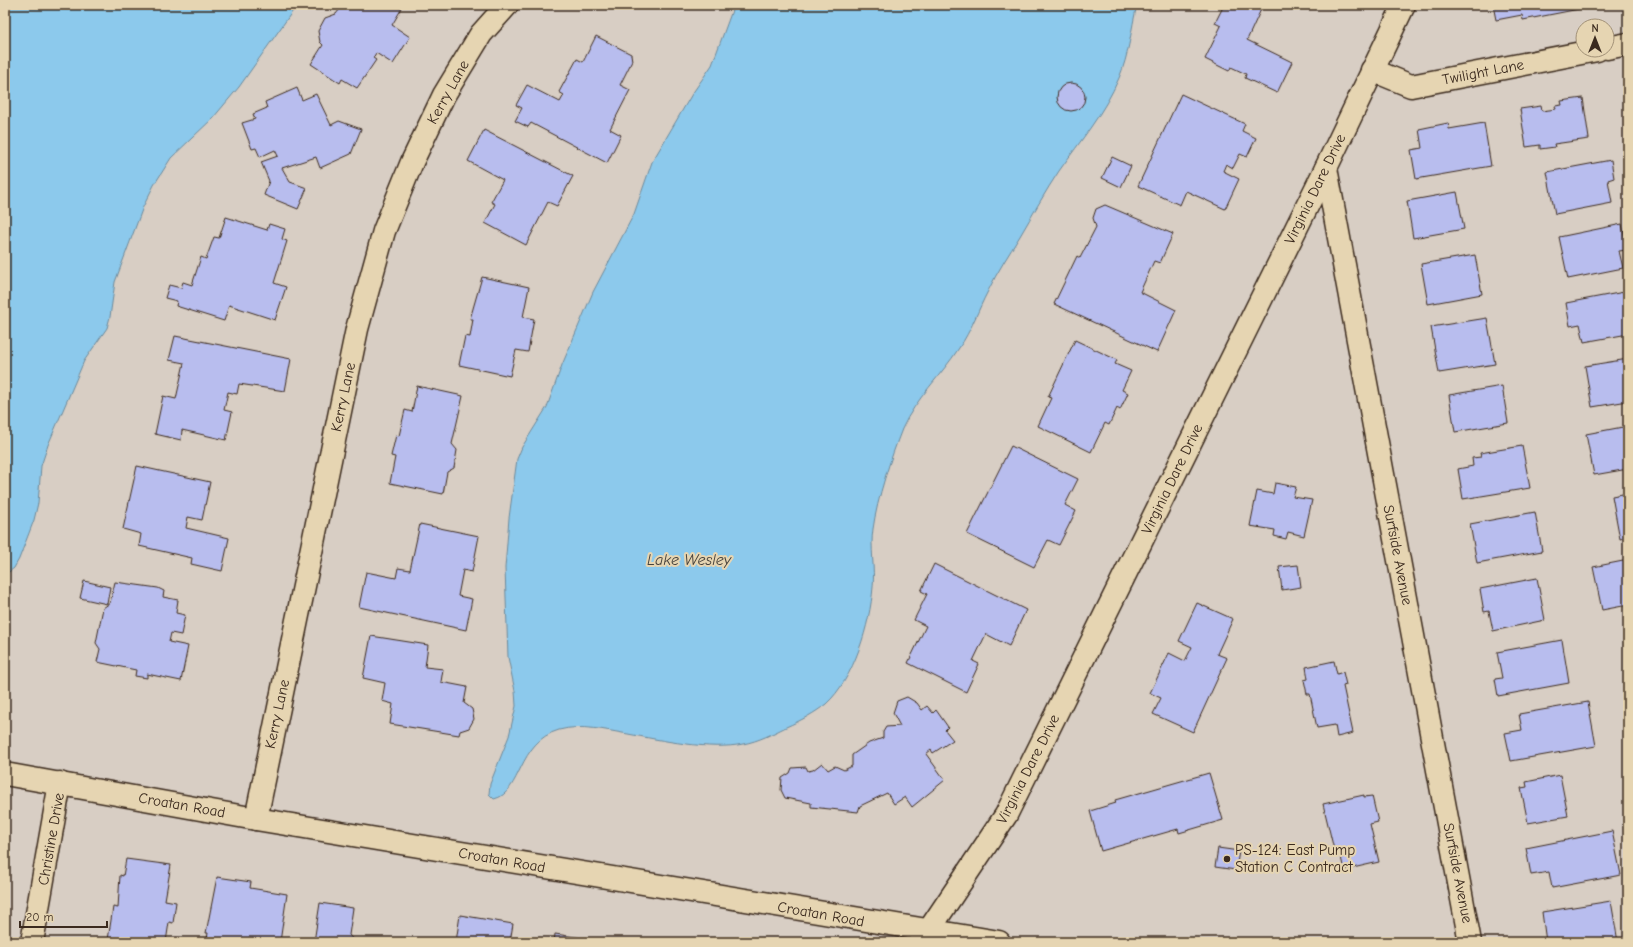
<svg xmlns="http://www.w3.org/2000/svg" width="1633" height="947" font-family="'Comic Neue',sans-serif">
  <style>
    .water { fill: #8cc9ec; stroke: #6c899a }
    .building { fill: #b8bdee; stroke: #3b2a1e }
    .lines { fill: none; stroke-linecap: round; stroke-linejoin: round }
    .minor-casing { stroke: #3b2a1e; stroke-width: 25 }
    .minor { stroke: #e6d5b2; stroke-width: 22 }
    .poi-dot { fill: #3b2a1e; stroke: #e6d5b2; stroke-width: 1.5 }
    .labels { text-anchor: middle; stroke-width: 4; stroke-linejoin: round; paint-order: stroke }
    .street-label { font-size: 15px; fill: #3b2a1e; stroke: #e6d5b2 }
    .poi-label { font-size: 15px; fill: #3b2a1e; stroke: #e6d5b2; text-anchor: start }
    .water-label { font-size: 16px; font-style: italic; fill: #47423d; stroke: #e6d5b2 }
  </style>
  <rect width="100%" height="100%" fill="#d8cec4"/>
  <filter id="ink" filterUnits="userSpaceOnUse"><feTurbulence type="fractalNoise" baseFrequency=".025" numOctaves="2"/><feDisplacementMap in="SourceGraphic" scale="8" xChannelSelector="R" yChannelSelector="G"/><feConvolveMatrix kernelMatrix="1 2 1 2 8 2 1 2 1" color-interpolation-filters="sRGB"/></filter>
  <g filter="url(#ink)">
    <g class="water">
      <path d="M5,5H297L239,87L213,118L171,158L154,185L143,207L115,282L110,317L107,328L84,361L48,445L41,466L38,503L34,520L19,559L14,568L5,575Z"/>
      <path d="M734,5H1137C1131,29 1129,55 1119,78C1104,113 1081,140 1059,171C1045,192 1033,214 1020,236C1009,254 997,272 988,291C978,310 971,331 959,348C941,376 916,398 902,429C891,457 877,499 873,529C870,548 875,568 873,587C870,624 854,679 826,704C815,713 800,721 786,727C772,734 759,741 743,744C711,751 660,740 628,734C605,730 581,724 559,730C517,742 522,793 494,799L489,794L490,784L509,736L516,706L515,691L508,657L505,568L509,518L517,459L522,447L547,407L562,365L593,292L634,214L652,162L692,94L712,65Z"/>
    </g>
    <g class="building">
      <path d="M343,5H362L367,8L368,5H397L402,8L392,25L410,37L393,64L376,53L373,58L376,60L357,88L342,79L340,83L311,64L323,45L320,42L318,31L325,18L336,14Z"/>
      <path d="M1224,5H1263L1247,40L1292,62L1277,93L1245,78L1246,74L1231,67L1229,71L1205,59L1221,26L1215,23Z"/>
      <path d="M1493,5H1578L1579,9L1523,20L1522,15L1496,20Z"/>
      <path d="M596,36L631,54L632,61L620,85L630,90L610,129L621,135L607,163L531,123L528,127L515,121L522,108L516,105L527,85L560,102L564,95L559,92L577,59L583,62Z"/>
      <circle cx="1071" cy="97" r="14"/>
      <path d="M297,88L302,100L316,94L331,125L339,121L361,129L351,154L320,168L316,157L282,168L290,182L307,188L298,209L264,195L269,181L261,162L278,156L275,150L260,157L256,148L252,149L242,123L255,119L253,114L267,108L265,102Z"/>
      <path d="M1181,94L1245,124L1242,131L1256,138L1247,157L1240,154L1233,168L1226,164L1223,171L1239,179L1225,209L1186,191L1180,205L1138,186Z"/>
      <path d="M1583,98L1589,139L1554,144L1555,147L1540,149V145L1526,147L1520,109L1541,106L1542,111L1556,109L1555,106L1562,105L1561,101Z"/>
      <path d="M1448,123L1449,129L1484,123L1491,166L1416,179L1411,150L1422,148L1419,129Z"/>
      <path d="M484,130L573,176L557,206L548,202L526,245L485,223L495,204L491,202L503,180L468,161Z"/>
      <path d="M1112,157L1131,166L1121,187L1102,178Z"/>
      <path d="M1611,160L1614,178L1608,180L1612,203L1555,214L1547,172Z"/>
      <path d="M1457,192L1464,229L1413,238L1407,201Z"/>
      <path d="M1105,205L1173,234L1160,263L1154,261L1140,292L1176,310L1157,352L1054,304L1077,256L1080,258L1096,227L1093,218L1096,209Z"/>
      <path d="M226,217L267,230L269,224L285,229L282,239L287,241L274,283L286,287L275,320L229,305L224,321L176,306L177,301L165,298L169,285L181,288L183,282L192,285L201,257L206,259L214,237L219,238Z"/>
      <path d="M1622,224L1627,250L1619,251L1623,268L1568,279L1559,237Z"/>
      <path d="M1475,255L1482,294L1428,304L1421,264Z"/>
      <path d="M482,277L529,287L523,317L534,319L528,352L516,350L510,376L459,365L465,336L470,337L473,319H470Z"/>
      <path d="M1624,292L1628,312V334L1584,342L1580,324L1570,326L1566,303Z"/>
      <path d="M1487,318L1495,364L1439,373L1431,327Z"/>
      <path d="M175,336L291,359L285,391L239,384L237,394L228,392L224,410L232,412L226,440L182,430L181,440L155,434L163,396L176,399L184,363L169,360Z"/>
      <path d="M1075,340L1117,360L1115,364L1131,371L1122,390L1128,393L1120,410L1117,408L1109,425L1105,423L1091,452L1038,426L1051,398L1048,397Z"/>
      <path d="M1628,359V401L1592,407L1585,366Z"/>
      <path d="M417,386L463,396L452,444L457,450L454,468L447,472L443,494L390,483L395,457L391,456L396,435L399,436L405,410L412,412Z"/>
      <path d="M1502,386L1508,423L1455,432L1449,395Z"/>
      <path d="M1628,426V469L1594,475L1586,434Z"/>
      <path d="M1011,446L1078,479L1065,505L1076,511L1059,545L1048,540L1034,567L967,534Z"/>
      <path d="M1522,446L1530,488L1463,499L1458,469L1473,466L1472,458L1481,457L1480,453Z"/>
      <path d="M137,466L210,482L202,520L188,517L186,528L229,538L222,571L191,564L192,558L139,546L141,534L123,529Z"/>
      <path d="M1275,483L1296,487L1293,497L1312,500L1304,536L1288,532L1286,539L1274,536L1275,530L1250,526L1257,491L1273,494Z"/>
      <path d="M1628,493V537L1620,539L1612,496Z"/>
      <path d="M1535,512L1542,551L1477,563L1470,524Z"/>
      <path d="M420,524L479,536L472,572L463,570L458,596L472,599L466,630L359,607L366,572L396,578L398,568L410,570Z"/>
      <path d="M1628,560V605L1602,610L1593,567Z"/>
      <path d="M934,564L1026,610L1009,646L986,634L973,661L979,664L966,692L908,663L926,626L914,620L927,594L921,591Z"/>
      <path d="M1298,565L1301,587L1282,590L1279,567Z"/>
      <path d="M1537,578L1545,620L1493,631L1489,611L1484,612L1480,589Z"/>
      <path d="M84,581L110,587L107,604L80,598Z"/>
      <path d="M115,582L158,588L164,591L163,597L178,600L176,613L185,615L181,635L171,633L169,642L188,646L181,681L147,674V678L135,676L136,670L97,662L100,649L96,643L103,608L110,603Z"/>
      <path d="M1197,603L1233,619L1217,654L1227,658L1193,732L1153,714L1161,698L1150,693L1169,653L1185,661L1192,647L1179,641Z"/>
      <path d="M371,636L428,645L425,667L443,669L441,682L467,687L464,703L472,709L474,719L469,728L460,731L459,735L390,724L393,704L382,701L385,683L363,678Z"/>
      <path d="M1562,640L1569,683L1498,696L1495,679L1502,678L1497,652Z"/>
      <path d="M1334,661L1337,674L1343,672L1346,685L1343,686L1353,733L1337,737L1335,725L1317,728L1310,694H1307L1304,680L1308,679L1306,667Z"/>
      <path d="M907,697L917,703L922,710L927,706L933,713L936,710L948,727L945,730L953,740L933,753L931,750L926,754L945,780L912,807L905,797L894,804L887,793L860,806L858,812L811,807V803L785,798L781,790L782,778L790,773L792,768L806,767L808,771L813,770L822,763L828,770L835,766L844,770L852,766V755L869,743L883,738V732L886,727L900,726L893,713L897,701Z"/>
      <path d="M1588,702L1596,746L1511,761L1505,733L1522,730L1519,714Z"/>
      <path d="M1209,773L1223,820L1179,833L1178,829L1101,851L1090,811L1116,803L1115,800Z"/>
      <path d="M1560,775L1568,816L1528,823L1521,788L1527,787L1526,782Z"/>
      <path d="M1364,795V797L1372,796L1378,822L1370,824L1379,862L1344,870L1340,853L1335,854L1323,804Z"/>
      <path d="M1612,831L1621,875L1552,888L1549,872L1531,875L1526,848Z"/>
      <path d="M1218,848L1239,851L1236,870L1215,867Z"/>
      <path d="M126,859L171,865L165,900L176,902L173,923L169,922L166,942H123L108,940L113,907L118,908L120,875L123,876Z"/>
      <path d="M217,877L251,882L250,888L287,894L280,942H228L207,939L208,933H206Z"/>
      <path d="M1611,901L1618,942H1546L1542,912Z"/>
      <path d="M320,903L353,908L349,935L355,942H314Z"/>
      <path d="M460,915L513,924L510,942H456Z"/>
      <path d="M555,934L589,939V942H554Z"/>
    </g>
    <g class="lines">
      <defs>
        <g id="minor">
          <path d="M1607,48L1628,44"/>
          <path d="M1372,70L1411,86L1597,50"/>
          <path d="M1326,168L1470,942"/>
          <path d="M5,774L256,819L999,942"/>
          <path d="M256,819L357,329L384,231L412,162L444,95L481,34L507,5"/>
          <path d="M32,942L60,783"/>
          <path d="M921,942L1006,815L1326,168L1404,5"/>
        </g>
      </defs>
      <use href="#minor" class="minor-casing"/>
      <use href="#minor" class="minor"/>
    </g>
  </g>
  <circle class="poi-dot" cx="1227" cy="859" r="4"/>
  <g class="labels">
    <g class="street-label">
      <text transform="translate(1483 72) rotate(-11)" y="5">Twilight Lane</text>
      <text transform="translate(448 92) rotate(-61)" y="5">Kerry Lane</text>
      <text transform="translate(1315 189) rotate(-64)" y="5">Virginia Dare Drive</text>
      <text transform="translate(343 397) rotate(-78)" y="5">Kerry Lane</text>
      <text transform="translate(1172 479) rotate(-64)" y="5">Virginia Dare Drive</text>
      <text transform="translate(1398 555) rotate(79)" y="5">Surfside Avenue</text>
      <text transform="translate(277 714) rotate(-78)" y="5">Kerry Lane</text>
      <text transform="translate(1028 769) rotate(-63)" y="5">Virginia Dare Drive</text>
      <text transform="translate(182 805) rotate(10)" y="5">Croatan Road</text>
      <text transform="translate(51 839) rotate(-80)" y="5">Christine Drive</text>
      <text transform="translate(502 860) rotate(10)" y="5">Croatan Road</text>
      <text transform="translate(1458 873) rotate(79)" y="5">Surfside Avenue</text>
      <text transform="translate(821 914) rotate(10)" y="5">Croatan Road</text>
    </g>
    <g class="poi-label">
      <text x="1235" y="855">PS-124: East Pump<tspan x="1235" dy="17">Station C Contract</tspan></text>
    </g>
    <g class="water-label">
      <text x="689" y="565">Lake Wesley</text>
    </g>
  </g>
  <rect width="1633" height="947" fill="none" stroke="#e6d5b2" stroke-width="20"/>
  <rect x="10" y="10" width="1613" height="927" fill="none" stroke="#3b2a1e" stroke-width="1.5" filter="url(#ink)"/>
  <g transform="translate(1595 38)"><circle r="19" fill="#e6d5b2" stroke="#a29177"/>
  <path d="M0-3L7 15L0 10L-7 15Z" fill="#3b2a1e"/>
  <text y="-6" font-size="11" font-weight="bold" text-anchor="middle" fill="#3b2a1e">N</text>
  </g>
  <path d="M20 921v6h87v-6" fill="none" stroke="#3b2a1e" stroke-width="2"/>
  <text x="26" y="921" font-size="12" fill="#3b2a1e" stroke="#e6d5b2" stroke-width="3" paint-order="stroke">20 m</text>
</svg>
